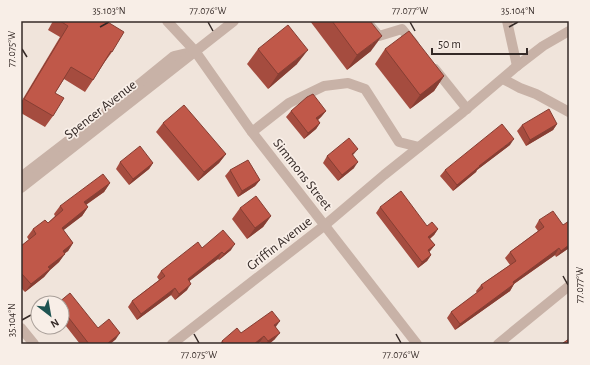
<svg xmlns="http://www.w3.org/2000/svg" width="590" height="365" font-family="'Alegreya Sans',sans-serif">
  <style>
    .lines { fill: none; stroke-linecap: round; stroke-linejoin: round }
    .minor { stroke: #c8b2a7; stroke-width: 10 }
    .tertiary { stroke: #c8b2a7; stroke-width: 10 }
    .wall { fill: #a54c3f }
    .shaded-wall { fill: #863e33 }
    .building { fill: #c05849; stroke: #863e33 }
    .ticks { fill: none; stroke: #352a27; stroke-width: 1.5 }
    .labels { text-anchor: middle; stroke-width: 3.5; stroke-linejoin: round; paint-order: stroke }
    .street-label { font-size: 14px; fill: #352a27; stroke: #f8eee7 }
    .neatline { fill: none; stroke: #352a27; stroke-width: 1.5 }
    .ticks-label { font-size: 10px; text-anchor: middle; fill: #352a27 }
  </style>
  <rect width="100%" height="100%" fill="#f0e4db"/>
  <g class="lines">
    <g class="minor">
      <path d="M366,21L379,36L402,29L414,44"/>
      <path d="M507,21L517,66"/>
      <path d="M435,69L467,109"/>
      <path d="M503,79L520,88L536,94L569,112"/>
      <path d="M252,132L289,103L324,86L348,83L365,89L399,142L419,147"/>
      <path d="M21,177L99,117L174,56L191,52"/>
      <path d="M21,188L234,21"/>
      <path d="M21,328L34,344"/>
      <path d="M172,344L325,225L384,175L463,112L517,66L543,46L569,31"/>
      <path d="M498,344L569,286"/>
    </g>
    <path class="tertiary" d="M167,21L195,51L252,132L417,344"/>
  </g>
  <g class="wall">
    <path d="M53,21H106L112,52L104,63L93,80L85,92L64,79L55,93L53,116L45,127L21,113V102L60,37L48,30Z"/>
    <path d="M310,21H370L371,51L347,70Z"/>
    <path d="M258,49L297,64L268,89L247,64Z"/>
    <path d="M385,49L444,76L434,91L410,109L375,64Z"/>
    <path d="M291,111H326L321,117L318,120L320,123L316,129L304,139L286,117Z"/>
    <path d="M163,123L226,154L219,163L198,181L156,132Z"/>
    <path d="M557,124L553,130L526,146L517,131L522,125Z"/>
    <path d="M510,145L477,170L476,172L453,191L440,176L445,170Z"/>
    <path d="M353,155L354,168L338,181L323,163L327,156Z"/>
    <path d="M120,162L153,163L149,169L129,185L116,169Z"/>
    <path d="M230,170L260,180L255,186L238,197L225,176Z"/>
    <path d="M110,183L104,192L86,205L88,207L82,216L63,230L73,243L68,251L65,253L59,262L50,270L44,277L25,292L21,288V246L29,240L27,237L33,229L48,223L55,216L54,214L60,206Z"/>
    <path d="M380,207L427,226L438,229L434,235L430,239L435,245L429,252L431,255L427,261L418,268L376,213Z"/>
    <path d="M240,208L271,216L263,227L247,239L232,219Z"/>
    <path d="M539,220L569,248L556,257L555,255L514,284L510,291L455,330L447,318L451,312L477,293L476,291L481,285L510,265L505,258L510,252L538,231L535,227Z"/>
    <path d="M202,248L231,250L219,260L218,259L189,281L187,290L175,300L171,295L137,320L128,307L132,301L159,280L157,277L161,271Z"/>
    <path d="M62,303L98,328L116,339L110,344H80L62,321Z"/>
    <path d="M276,327L275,339L269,344H261L260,342L258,344H220L222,341L241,333Z"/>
  </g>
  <g class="shaded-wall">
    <path d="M382,36L371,51L347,70L357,55Z"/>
    <path d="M308,50L297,64L268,89L278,74Z"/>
    <path d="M444,76L434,91L410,109L420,95Z"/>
    <path d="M326,111L321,117L312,125L316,118Z"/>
    <path d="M320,123L316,129L304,139L308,133Z"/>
    <path d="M557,124L553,130L526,146L530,140Z"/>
    <path d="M514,139L510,145L477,170L476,172L453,191L457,185L479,166Z"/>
    <path d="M358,149L353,155L347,160L352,154Z"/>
    <path d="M226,154L219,163L198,181L204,172Z"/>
    <path d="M358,162L354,168L338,181L342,175Z"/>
    <path d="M153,163L149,169L129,185L133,179Z"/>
    <path d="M260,180L255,186L238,197L242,191Z"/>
    <path d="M110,183L104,192L78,210L84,202Z"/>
    <path d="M88,207L82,216L56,236L62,228Z"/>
    <path d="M271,216L263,227L247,239L255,228Z"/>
    <path d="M438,229L434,235L424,243L428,237Z"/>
    <path d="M73,243L68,251L57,259L63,251Z"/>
    <path d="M235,244L231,250L219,260L224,254Z"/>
    <path d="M435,245L430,251L424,257L428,250Z"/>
    <path d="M569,245V248L556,257L561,251Z"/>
    <path d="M559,248L555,255L508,288L513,282Z"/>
    <path d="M222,252L218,259L183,286L188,279Z"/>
    <path d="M65,254L59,262L50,270L44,277L25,292L31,284L48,267Z"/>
    <path d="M431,255L427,261L418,268L422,262Z"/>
    <path d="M191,284L187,290L175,300L179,294Z"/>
    <path d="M514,284L510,291L455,330L460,324Z"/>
    <path d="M175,288L171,295L137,320L141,314Z"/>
    <path d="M280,321L275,328L274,325Z"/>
    <path d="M120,333L116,339L110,344H107Z"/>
    <path d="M280,333L275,339L269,344H266L268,341Z"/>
    <path d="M264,336L260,342L258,344H254Z"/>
  </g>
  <g class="building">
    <path d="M60,21H106L124,32L112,52L111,51L93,80L71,67L55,93L64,98L53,116L24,99L68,26Z"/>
    <path d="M332,21H370L382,36L357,55Z"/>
    <path d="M288,25L308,50L278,74L258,49Z"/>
    <path d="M409,31L444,76L420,95L385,49Z"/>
    <path d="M313,94L326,111L316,118L320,123L308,133L291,111L307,97Z"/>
    <path d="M184,105L226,154L204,172L163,123Z"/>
    <path d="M549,109L557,124L530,140L522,125Z"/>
    <path d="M502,124L514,139L479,166H480L457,185L445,170Z"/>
    <path d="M349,138L358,149L352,154L358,162L342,175L327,156Z"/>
    <path d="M140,146L153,163L133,179L120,162Z"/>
    <path d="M248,160L260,180L242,191L230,170Z"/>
    <path d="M103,174L110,183L84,202L88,207L62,228L73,243L63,251L65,254L48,267L50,269L31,284L21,273V246L36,234L33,229L45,220L48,223L63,210L60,206Z"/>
    <path d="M401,191L427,226L432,222L438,229L428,237L435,245L428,250L431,255L422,262L380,207Z"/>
    <path d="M256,196L271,216L255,228L240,208Z"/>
    <path d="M553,211L563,225L569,221V245L561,251L559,248L513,282L514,284L460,324L451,312L483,288L481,285L516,261L510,252L544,227L539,220Z"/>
    <path d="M223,230L235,244L224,254L222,252L188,279L191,284L179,294L175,288L141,314L132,301L165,276L161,271L198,242L202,248Z"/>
    <path d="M70,293L98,328L109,319L120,333L107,344H89L62,309V303H58Z"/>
    <path d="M272,311L280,321L274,325L280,333L268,341L264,336L254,344H224L222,341L237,328L241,333Z"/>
    <path d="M569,339V344H563V343Z"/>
  </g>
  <path class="ticks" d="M208,22L213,31M410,22L415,31M100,27L109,22M509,27L518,22M22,49L27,57M563,276L568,285M22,320L31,315M194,334L199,343M396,334L401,343"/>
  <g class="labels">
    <g class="street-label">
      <text transform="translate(100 109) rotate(-38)" y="5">Spencer Avenue</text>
      <text transform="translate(303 174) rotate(52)" y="5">Simmons Street</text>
      <text transform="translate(279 243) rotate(-38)" y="5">Griffin Avenue</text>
    </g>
  </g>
  <rect width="590" height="365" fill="none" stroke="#f8eee7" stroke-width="44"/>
  <g transform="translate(50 315) rotate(149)"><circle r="19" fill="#f8eee7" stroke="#aaa09a"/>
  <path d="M0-3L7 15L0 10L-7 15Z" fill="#1f5452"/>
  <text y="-6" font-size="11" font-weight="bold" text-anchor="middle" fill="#352a27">N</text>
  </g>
  <path d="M432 48v6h95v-6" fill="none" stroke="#352a27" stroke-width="2"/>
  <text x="438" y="48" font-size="12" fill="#352a27" stroke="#f8eee7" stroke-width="3" paint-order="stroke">50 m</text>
  <rect x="22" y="22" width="546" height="321" class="neatline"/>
  <g class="ticks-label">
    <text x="109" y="14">35.103°N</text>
    <text x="208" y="14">77.076°W</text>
    <text x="410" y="14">77.077°W</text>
    <text x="518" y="14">35.104°N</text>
    <text transform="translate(11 49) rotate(-90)" y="4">77.075°W</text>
    <text transform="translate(579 285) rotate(-90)" y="4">77.077°W</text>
    <text transform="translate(11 320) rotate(-90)" y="4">35.104°N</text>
    <text x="199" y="358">77.075°W</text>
    <text x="401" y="358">77.076°W</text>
  </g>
</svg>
